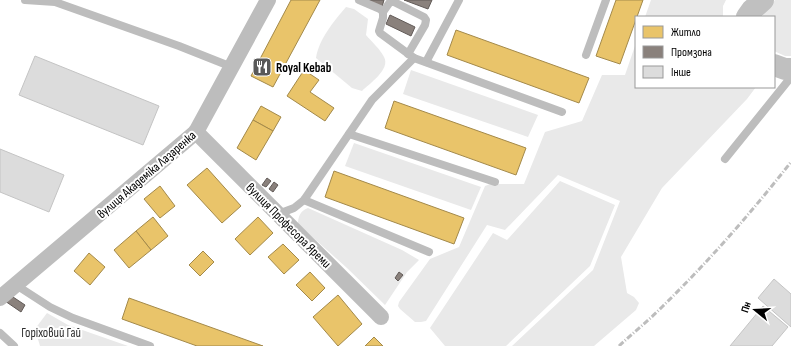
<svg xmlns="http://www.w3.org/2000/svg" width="791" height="346" font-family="'Sofia Sans Condensed',sans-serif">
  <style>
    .green { fill: #e9e9e9 }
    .homes { fill: #e9c46a; stroke: #a3894a }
    .industry { fill: #8a817c; stroke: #615a57 }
    .building { fill: #dcdcdc; stroke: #c4c4c4 }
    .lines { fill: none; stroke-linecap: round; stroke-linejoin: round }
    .lane { stroke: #bdbdbd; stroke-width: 8 }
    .street { stroke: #bdbdbd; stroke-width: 16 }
    .secondary { stroke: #c0c0c0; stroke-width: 22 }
    .rail { stroke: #bdbdbd; stroke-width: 3; stroke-dasharray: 6 2 1 2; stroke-linecap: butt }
    .labels { text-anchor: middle; stroke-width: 4; stroke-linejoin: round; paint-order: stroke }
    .poi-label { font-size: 13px; font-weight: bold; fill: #000; stroke: #fff; text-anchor: start }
    .street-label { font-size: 13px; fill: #000; stroke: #fff }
    .park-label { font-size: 13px; fill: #2e2e2e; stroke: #fff }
  </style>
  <rect width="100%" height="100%" fill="#fff"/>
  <g class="green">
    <path d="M651,0H726L723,6V17H645Z"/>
    <path d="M775,0H791V56H785L774,51V17H762L765,11Z"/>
    <path d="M346,7L354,9L368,19L366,35C372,42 380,49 384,57C391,69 369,84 362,91L352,88L316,58C319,39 334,21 346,7Z"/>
    <path d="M636,43V87H756L747,99L662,188L621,257L627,293L634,297L639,303L636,310L594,346H512L593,270L620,201L558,175L505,230L487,225L426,321L421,322H415L400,309L398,306L399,302L430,259L459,247L485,186L490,184H524L545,132L582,121L602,75H625Z"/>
    <path d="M411,70L538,115L528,137L403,94Z"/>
    <path d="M354,143L481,187L471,210L345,166Z"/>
    <path d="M560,181L615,205L590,266L506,346H445L430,328L493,233L507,240Z"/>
    <path d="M308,208L402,250L419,260L407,272L385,305L347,268L298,224C298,217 300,211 308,208Z"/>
    <path d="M47,313L68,325L128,346H40L35,329Z"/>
  </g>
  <g class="homes">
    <path d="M291,0H320L273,87L251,76Z"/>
    <path d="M616,0H643L620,64L596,56Z"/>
    <path d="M456,30L589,78L579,103L447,55Z"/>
    <path d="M304,70L319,80L310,92L334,108L325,121L287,96Z"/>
    <path d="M394,101L526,148L516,175L385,128Z"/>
    <path d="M261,106L281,117L273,131L253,120Z"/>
    <path d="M253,120L273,131L256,160L237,148Z"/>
    <path d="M207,168L241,206L222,223L187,185Z"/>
    <path d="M334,171L464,218L454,244L325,197Z"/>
    <path d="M160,186L175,206L160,218L144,199Z"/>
    <path d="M153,217L168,236L151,250L136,231Z"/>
    <path d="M258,217L273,233L250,255L235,239Z"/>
    <path d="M136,231L151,250L129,268L114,250Z"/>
    <path d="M283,244L299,260L284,274L268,257Z"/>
    <path d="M203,251L214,262L200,276L189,265Z"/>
    <path d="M89,253L105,267L90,285L74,271Z"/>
    <path d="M310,272L325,288L312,301L296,285Z"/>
    <path d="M338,295L362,324L338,346L313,317Z"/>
    <path d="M129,298L263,346H197L122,319Z"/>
    <path d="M374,337L383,346H365Z"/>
  </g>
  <g class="industry">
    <path d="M370,0H384L382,7L369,2Z"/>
    <path d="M404,0H432L428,9Z"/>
    <path d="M390,15L415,27L411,36L386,24Z"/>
    <path d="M267,178L271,181L266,187L262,185Z"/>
    <path d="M274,182L278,185L273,192L269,189Z"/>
    <path d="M399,272L403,275L398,281L395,278Z"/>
    <path d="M10,295L25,305L21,312L5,301Z"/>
  </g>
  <g class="building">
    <path d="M35,56L159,106L143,145L19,95Z"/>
    <path d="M0,149L64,175L49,212L0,192Z"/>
    <path d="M774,279L791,294V327L758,298Z"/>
    <path d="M763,306L788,327L772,346H730Z"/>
  </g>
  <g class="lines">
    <g class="lane">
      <path d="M25,0L55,2L179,46L232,67"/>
      <path d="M359,0L380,9L383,12V18L379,31L380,33L414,58L562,112"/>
      <path d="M383,12L390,2H394L424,17L426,20L425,25L408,54"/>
      <path d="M586,55L606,0"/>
      <path d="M426,62L459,0"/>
      <path d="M349,134L495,182"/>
      <path d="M725,159L791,77"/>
      <path d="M304,200L429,252"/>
      <path d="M278,214L294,208L304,200L372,100L414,58"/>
      <path d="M16,285L50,307L73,318L150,346"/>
      <path d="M0,333L14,346"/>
    </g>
    <g class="street">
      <path d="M196,132L381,317"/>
      <path d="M0,298L196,132L268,0"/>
    </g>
    <g class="secondary">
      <path d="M747,17L752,10L763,0"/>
      <path d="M774,65L785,69H791"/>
    </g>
    <path class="rail" d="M619,346C633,333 648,321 662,307C708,262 751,213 791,162"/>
  </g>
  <defs>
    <symbol id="restaurant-square" viewBox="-11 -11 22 22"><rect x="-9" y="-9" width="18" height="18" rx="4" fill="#595959" stroke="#fff"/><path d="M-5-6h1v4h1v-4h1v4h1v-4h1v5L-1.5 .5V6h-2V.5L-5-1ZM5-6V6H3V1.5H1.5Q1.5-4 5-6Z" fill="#fff"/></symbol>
  </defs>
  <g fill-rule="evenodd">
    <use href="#restaurant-square" x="251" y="56" width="22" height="22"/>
  </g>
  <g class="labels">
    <g class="poi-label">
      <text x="276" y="72">Royal Kebab</text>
    </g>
    <g class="street-label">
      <text transform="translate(146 174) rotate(-41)" y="5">вулиця Академіка Лазаренка</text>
      <text transform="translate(289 225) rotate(45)" y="5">вулиця Професора Яреми</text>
    </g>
    <g class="park-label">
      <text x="51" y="337">Горіховий Гай</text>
    </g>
  </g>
  <rect x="635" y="16" width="140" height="72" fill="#ffffff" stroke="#999999"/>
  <rect x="643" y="26" width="20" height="12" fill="#e9c46a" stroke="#999999"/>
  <text x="671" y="36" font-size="12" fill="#000000">Житло</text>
  <rect x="643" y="46" width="20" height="12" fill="#8a817c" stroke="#999999"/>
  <text x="671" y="56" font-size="12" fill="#000000">Промзона</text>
  <rect x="643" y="66" width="20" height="12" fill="#dcdcdc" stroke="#999999"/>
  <text x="671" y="76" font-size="12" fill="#000000">Інше</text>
  <g transform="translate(755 310) rotate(288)" stroke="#ffffff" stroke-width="3" paint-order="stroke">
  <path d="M0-3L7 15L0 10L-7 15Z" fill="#000000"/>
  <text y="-6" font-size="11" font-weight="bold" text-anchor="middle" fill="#000000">Пн</text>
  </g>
</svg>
